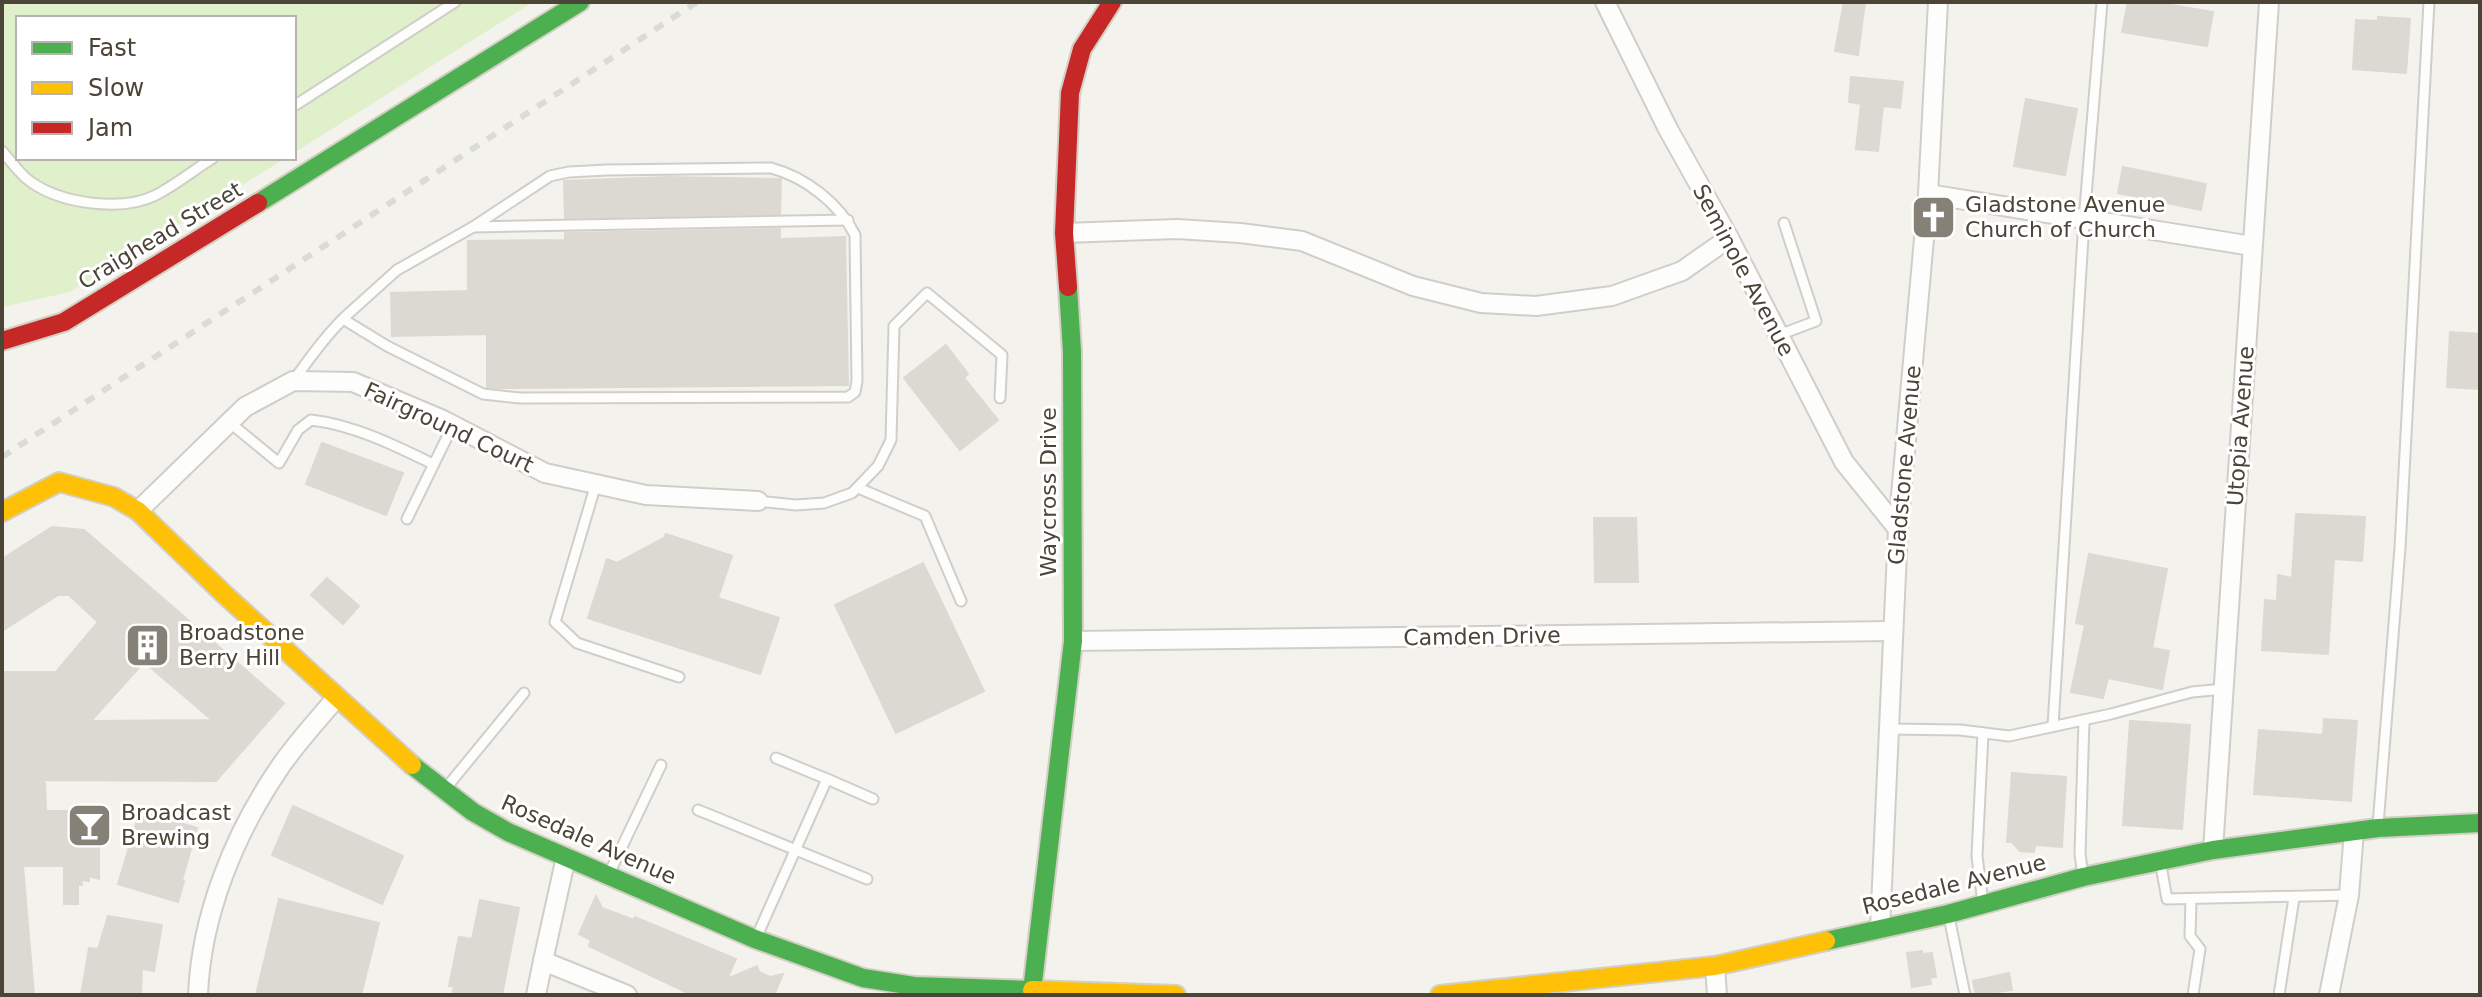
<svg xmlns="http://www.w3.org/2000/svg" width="2482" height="997" font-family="'DejaVu Sans',sans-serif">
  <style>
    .green { fill: #e0f0cb }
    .building { fill: #dcd9d3; stroke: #dcd9d2; stroke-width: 2; fill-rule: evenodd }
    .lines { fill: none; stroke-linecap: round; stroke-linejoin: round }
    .lane-casing { stroke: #d0cec9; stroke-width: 13 }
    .street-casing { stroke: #d0cec9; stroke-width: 22 }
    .fast-casing { stroke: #d3cfc3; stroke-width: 22 }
    .slow-casing { stroke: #d3cfc3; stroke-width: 22 }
    .jam-casing { stroke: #d3cfc3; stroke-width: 22 }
    .lane { stroke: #fdfdfc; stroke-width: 9 }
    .street { stroke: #fdfdfc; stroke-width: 18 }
    .fast { stroke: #4caf50; stroke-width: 18 }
    .slow { stroke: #ffc107; stroke-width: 18 }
    .jam { stroke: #c62828; stroke-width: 18 }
    .rail { stroke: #dadad9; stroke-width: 6; stroke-dasharray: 10 10; stroke-linecap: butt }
    .labels { text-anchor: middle; stroke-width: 6; stroke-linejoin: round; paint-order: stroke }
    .poi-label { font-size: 22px; fill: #4c4437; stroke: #fff; text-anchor: start }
    .street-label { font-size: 22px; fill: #4c4437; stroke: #fff }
  </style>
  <rect width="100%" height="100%" fill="#f3f2ed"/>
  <path class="green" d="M2,2H533L294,153V18H18V158H286L70,292L2,307Z"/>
  <g class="building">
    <path d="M1844,2H1865L1858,55L1835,51Z"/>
    <path d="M2128,2H2154L2213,12L2207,46L2122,32Z"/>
    <path d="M2378,17L2410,19L2406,73L2353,69L2356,20L2378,21Z"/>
    <path d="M1851,77L1903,82L1900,108L1883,106L1878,151L1856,149L1861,104L1849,102Z"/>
    <path d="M2026,99L2077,109L2065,175L2014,166Z"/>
    <path d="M2123,167L2206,184L2201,210L2118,193Z"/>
    <path d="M667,177L781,179L780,214L565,218L564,181Z"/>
    <path d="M780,229V239L845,237L848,385L499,388L487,387V334L392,336L391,293L468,291V241L565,240V233Z"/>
    <path d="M2450,332L2480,334V389L2447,387Z"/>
    <path d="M946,345L968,374L964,378L998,420L960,450L904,378Z"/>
    <path d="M322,443L403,473L386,515L306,484Z"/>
    <path d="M2296,514L2365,517L2362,561L2334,559L2328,654L2262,650L2265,600L2277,601L2278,575L2292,578Z"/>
    <path d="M1594,518H1636L1638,582H1595Z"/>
    <path d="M52,527L84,530L284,703L216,781L38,780L45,783L46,811H99V879L89,876V881L81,880L82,885L78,884V904H64V866H23L34,995H2V672H56L98,622L69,595H58L2,631V559ZM144,662L212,720L91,721Z"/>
    <path d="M666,534L732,556L718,598L779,618L760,674L588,618L607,559L617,563L664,538Z"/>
    <path d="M2089,554L2167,569L2152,648L2169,651L2162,689L2108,678L2103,698L2071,692L2085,625L2076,623Z"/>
    <path d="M923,563L984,691L896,733L835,605Z"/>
    <path d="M327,578L359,606L343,624L311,595Z"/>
    <path d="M2324,719L2357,721L2351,801L2254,794L2259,730L2323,735Z"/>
    <path d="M2130,721L2190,725L2182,829L2123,825Z"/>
    <path d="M2012,773L2066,777L2062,847L2035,845L2034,852L2020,851L2012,842H2007Z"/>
    <path d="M293,806L403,856L382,904L272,855Z"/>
    <path d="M140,811L197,828L182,880L184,881L178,902L118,884Z"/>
    <path d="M596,896L602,908L634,920L635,917L736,959L727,979L757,966L759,972L770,977L783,974L774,995H688L690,994L589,946L591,940L579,934Z"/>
    <path d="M279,899L379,923L361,995H256Z"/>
    <path d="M480,900L519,908L502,995H452L454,986H449L459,937L472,939Z"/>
    <path d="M108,916L162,925L154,971L142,969L141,995H81L89,948L98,949Z"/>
    <path d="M1922,951V954L1932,953L1936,977L1930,978L1931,984L1912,987L1907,953Z"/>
    <path d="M2009,973L2012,990L1976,995L1973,981Z"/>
  </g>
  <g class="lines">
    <defs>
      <g id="lane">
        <path d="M294,106L455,2"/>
        <path d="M2,151C11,161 20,175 31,182C62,204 122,212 156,195C175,185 194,170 213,158"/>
        <path d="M473,227L848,220"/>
        <path d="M1779,335L1816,321L1784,223"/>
        <path d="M293,381C310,358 326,335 347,315L397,270L473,227L550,176L569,172L607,170L771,168C805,177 839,203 855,235L857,381L855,392L848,397L520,398L483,394L387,346L343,319"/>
        <path d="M229,422L279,463L298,430L311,420C354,425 394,445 433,464"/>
        <path d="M596,484L555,622L577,643L679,677"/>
        <path d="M858,488L925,516L961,601"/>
        <path d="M758,501L796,505L824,503L852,493L878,466L891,440L894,326L927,293L1002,355L1000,398"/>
        <path d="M407,519L453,425"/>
        <path d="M2053,726L2084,221L2102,2"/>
        <path d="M1888,729L1960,730L2009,736L2111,714L2192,692L2224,689"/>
        <path d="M776,758L827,779"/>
        <path d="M446,788L524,693"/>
        <path d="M698,810L867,879"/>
        <path d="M2378,825L2400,548L2429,2"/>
        <path d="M2161,866L2167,899L2349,895"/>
        <path d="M609,874L661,765"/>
        <path d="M2083,876L2080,854L2084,720"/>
        <path d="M2191,899L2190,936L2200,949L2193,995"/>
        <path d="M1983,903L1977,856L1983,733"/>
        <path d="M1949,917L1965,995"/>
        <path d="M757,936L827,779L873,799"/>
        <path d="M2279,995L2294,898"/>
      </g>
      <g id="street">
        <path d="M1605,2L1668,129L1729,238L1844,462L1898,529"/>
        <path d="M1928,194L2252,246"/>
        <path d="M1064,233L1177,229L1240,233L1302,241L1413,286L1481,303L1536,306L1612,296L1682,271L1729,238"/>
        <path d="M138,511L245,407L293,381L353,382L443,420L545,473L646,495L758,501"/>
        <path d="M1073,641L1892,631"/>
        <path d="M2213,850L2269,2"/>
        <path d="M1880,929L1898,529L1928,194L1938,2"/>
        <path d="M543,961L566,857"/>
        <path d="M1715,966L1717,995"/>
        <path d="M198,995C201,916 234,835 278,770C295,744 317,721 337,697"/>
        <path d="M536,995L543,961L627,995"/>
        <path d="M2329,995L2349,895L2354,831"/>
      </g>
      <g id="fast">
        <path d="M258,203L580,2"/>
        <path d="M412,765L473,812L508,832L755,939L863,978L914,986L1032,990"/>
        <path d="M1826,941L1948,914L2083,877L2213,850L2378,828L2480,823"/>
        <path d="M1032,991L1073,641L1072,352L1068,287"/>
      </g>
      <g id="slow">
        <path d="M2,512L59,482L114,497L138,511L224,594L412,765"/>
        <path d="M1032,990L1176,995"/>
        <path d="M1440,995L1715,966L1826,941"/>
      </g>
      <g id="jam">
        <path d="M1068,287L1064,233L1070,93L1082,49L1112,2"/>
        <path d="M2,341L64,322L258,203"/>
      </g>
    </defs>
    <use href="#lane" class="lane-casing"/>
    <use href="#street" class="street-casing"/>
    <use href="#fast" class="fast-casing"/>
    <use href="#slow" class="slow-casing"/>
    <use href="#jam" class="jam-casing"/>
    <use href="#lane" class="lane"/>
    <use href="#street" class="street"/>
    <use href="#fast" class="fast"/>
    <use href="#slow" class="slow"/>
    <use href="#jam" class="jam"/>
    <path class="rail" d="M2,457L697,2"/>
  </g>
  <defs>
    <symbol id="church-square" viewBox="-11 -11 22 22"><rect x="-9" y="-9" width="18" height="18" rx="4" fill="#868177" stroke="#fff"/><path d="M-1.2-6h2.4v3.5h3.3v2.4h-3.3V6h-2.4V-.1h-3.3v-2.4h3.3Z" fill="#fff"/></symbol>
    <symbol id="building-square" viewBox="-11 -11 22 22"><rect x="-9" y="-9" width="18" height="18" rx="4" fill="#868177" stroke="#fff"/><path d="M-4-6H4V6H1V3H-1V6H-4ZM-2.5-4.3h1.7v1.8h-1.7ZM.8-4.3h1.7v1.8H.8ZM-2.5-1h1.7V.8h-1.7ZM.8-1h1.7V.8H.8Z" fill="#fff"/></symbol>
    <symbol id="bar-square" viewBox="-11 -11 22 22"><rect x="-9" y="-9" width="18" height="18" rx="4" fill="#868177" stroke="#fff"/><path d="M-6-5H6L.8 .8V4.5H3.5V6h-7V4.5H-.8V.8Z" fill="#fff"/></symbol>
  </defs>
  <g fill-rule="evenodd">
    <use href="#church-square" x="1908" y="192" width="51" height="51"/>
    <use href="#building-square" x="122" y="620" width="51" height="51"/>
    <use href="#bar-square" x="64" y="800" width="51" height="51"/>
  </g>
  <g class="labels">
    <g class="poi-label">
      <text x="1965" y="212">Gladstone Avenue<tspan x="1965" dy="25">Church of Church</tspan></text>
      <text x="179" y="640">Broadstone<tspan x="179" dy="25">Berry Hill</tspan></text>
      <text x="121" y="820">Broadcast<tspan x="121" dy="25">Brewing</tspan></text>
    </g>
    <g class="street-label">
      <text transform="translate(160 235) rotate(-31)" y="8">Craighead Street</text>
      <text transform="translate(1744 270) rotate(62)" y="8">Seminole Avenue</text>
      <text transform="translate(2240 426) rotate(-86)" y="8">Utopia Avenue</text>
      <text transform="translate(449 427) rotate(25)" y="8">Fairground Court</text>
      <text transform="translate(1904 465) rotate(-85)" y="8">Gladstone Avenue</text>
      <text transform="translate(1048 492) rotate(-90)" y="8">Waycross Drive</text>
      <text transform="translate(1482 636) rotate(-1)" y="8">Camden Drive</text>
      <text transform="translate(589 839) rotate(24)" y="8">Rosedale Avenue</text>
      <text transform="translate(1954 884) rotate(-14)" y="8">Rosedale Avenue</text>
    </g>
  </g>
  <rect width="2482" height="997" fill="none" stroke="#4c4437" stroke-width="8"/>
  <rect x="16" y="16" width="280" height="144" fill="#ffffff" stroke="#b7b4af" stroke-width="2"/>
  <rect x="32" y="42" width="40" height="12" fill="#4caf50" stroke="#b7b4af" stroke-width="2"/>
  <text x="88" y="56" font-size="24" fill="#4c4437">Fast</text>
  <rect x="32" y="82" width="40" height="12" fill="#ffc107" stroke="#b7b4af" stroke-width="2"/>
  <text x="88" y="96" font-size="24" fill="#4c4437">Slow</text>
  <rect x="32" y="122" width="40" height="12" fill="#c62828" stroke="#b7b4af" stroke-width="2"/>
  <text x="88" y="136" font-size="24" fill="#4c4437">Jam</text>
</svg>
